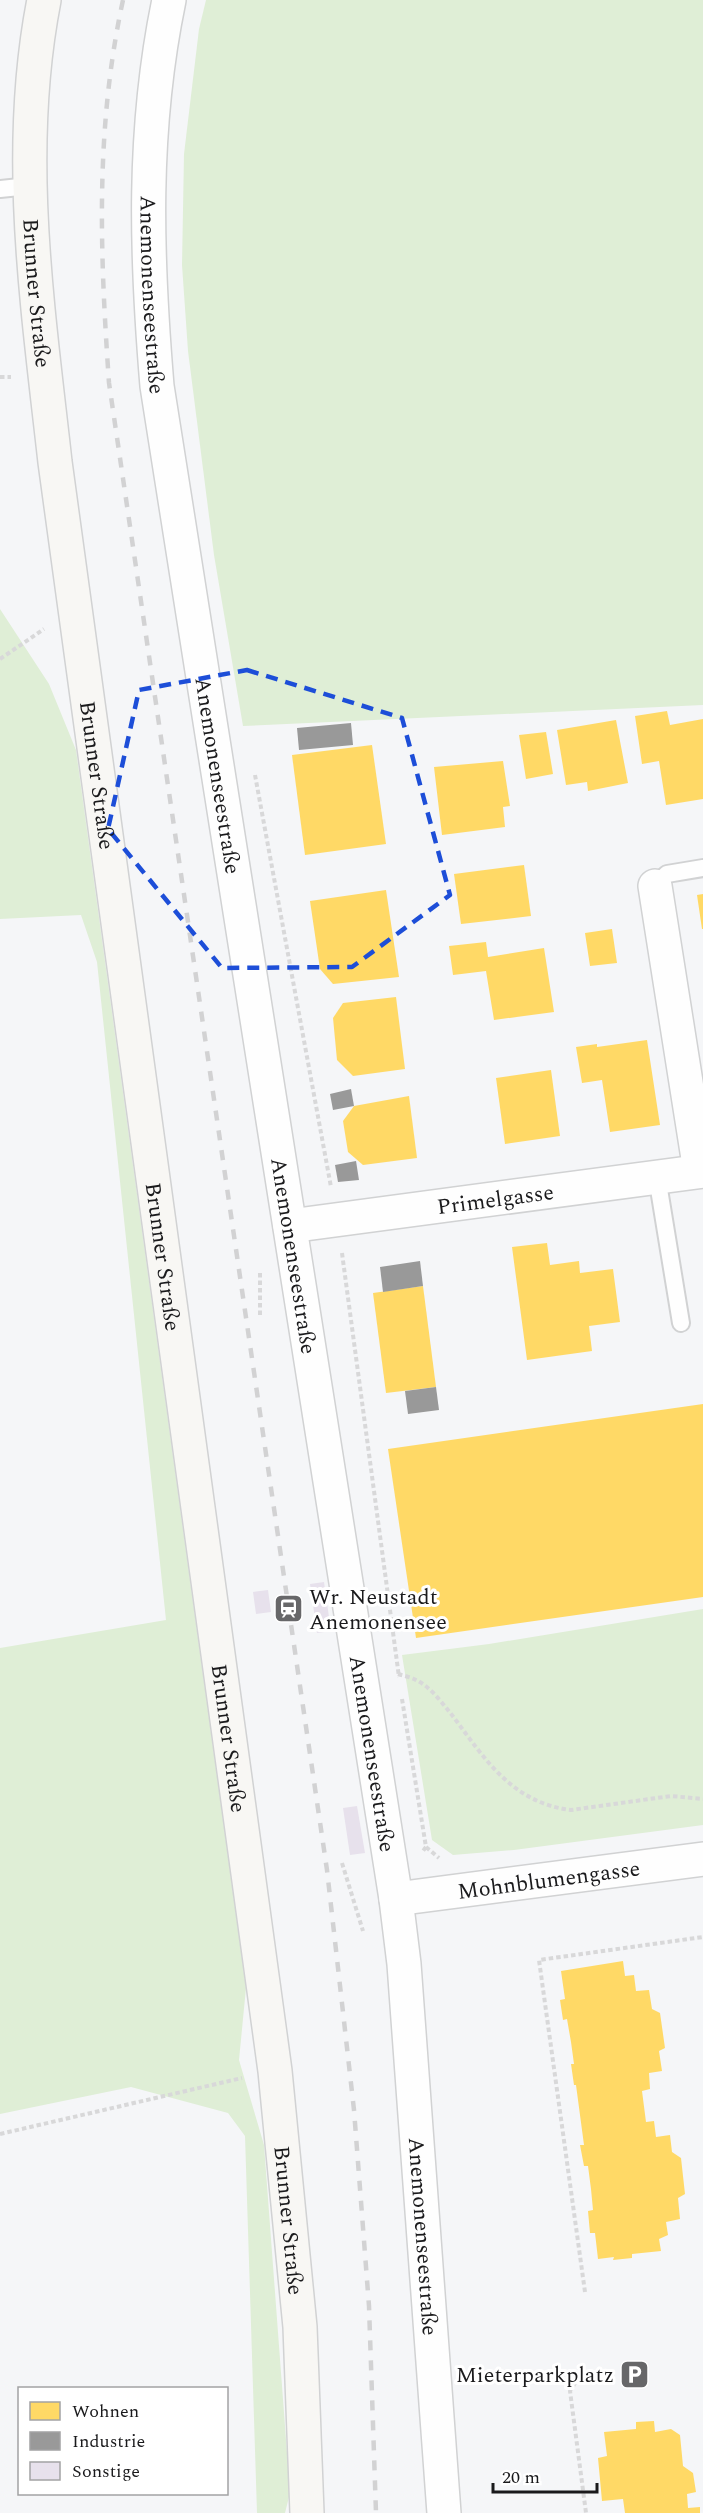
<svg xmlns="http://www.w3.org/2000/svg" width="703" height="2513" font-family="Spectral,serif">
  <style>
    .green { fill: #dfeed6 }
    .homes { fill: #ffd966 }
    .industry { fill: #999 }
    .building { fill: #e7e1ec }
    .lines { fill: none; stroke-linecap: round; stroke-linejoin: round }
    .lane-casing { stroke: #d1d2d3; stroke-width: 20 }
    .street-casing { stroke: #d1d2d3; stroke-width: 36 }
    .secondary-casing { stroke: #d1d2d3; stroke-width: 36 }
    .path { stroke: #d8d8d9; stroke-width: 4; stroke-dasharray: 4.5 3; stroke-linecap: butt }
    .lane { stroke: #fefefe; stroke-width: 16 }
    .street { stroke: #fefefe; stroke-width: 33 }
    .secondary { stroke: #f8f7f4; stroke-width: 33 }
    .rail { stroke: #d2d2d3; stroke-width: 4.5; stroke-dasharray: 10 10; stroke-linecap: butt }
    .marked { fill: none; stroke: #1d4ed8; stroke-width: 4.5; stroke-dasharray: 12 8; stroke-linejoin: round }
    .labels { text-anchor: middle; stroke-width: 6; stroke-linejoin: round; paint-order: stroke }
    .street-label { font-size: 22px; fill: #1a1a1c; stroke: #fff }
    .poi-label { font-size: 22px; fill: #1a1a1c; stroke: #fff; text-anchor: start }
  </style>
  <rect width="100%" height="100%" fill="#f5f6f8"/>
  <g class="green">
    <path d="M206,0H703V705L243,726L214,555L188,351L182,265L184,154L199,29Z"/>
    <path d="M0,609L49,684L76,750L246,1988L239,2060L264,2145L290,2493L285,2513H257L245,2136L228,2113L131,2087L0,2114V1648L166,1620L97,962L81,915L0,919Z"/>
    <path d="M703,1609V1825L514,1850L453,1855L432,1840L402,1655L489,1644Z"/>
  </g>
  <g class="homes">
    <path d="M667,711L670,725L703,719V799L666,805L659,761L642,764L635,716Z"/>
    <path d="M616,720L628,783L588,791L587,782L566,785L557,730Z"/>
    <path d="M546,732L553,774L526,779L519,735Z"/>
    <path d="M372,745L386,844L305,855L292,755Z"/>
    <path d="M503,761L510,806L503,807L505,827L442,835L434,767Z"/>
    <path d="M524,865L531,916L461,924L454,874Z"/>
    <path d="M386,890L399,977L333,984L320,969L310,901Z"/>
    <path d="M703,894V929H702L697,895Z"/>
    <path d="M612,929L617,963L590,966L585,933Z"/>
    <path d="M486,942L488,957L544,948L554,1012L494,1020L486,971L453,975L449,946Z"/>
    <path d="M396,997L405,1069L353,1076L337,1060L333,1018L343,1003Z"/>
    <path d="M647,1040L660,1125L610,1132L602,1080L582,1083L576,1047L597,1044V1047Z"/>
    <path d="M551,1070L560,1136L505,1144L496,1078Z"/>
    <path d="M409,1096L417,1158L363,1165L348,1152L343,1121L354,1106Z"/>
    <path d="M547,1243L550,1265L579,1261L580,1273L613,1269L620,1322L589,1326L592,1351L527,1360L512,1247Z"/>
    <path d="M423,1286L436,1387L386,1393L373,1293Z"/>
    <path d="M703,1404V1597L416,1638L388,1449Z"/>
    <path d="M623,1961L625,1976L634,1975L636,1991L649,1990L652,2009L660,2013L665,2048L659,2051L662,2071L649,2073L650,2089L642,2091L646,2122L654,2121L656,2137L670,2135L672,2152L681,2158L685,2194L678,2198L680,2219L666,2222L668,2235L659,2239L661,2251L632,2254V2258L613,2260L614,2257L598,2259L595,2233H590L588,2211L593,2210L591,2189L588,2166H584L580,2145H584L576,2085H574L571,2064H574L571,2042L567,2019L563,2020L560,2000L565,1999L561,1971Z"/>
    <path d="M654,2421L655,2432L671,2429L680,2435L683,2466L693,2473L696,2492L687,2494L688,2508L700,2507V2513H625L623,2499L602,2501L598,2458L607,2456L604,2432L636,2429V2422Z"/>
  </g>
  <g class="industry">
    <path d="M351,723L353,745L299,750L297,728Z"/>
    <path d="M351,1089L354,1106L333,1110L330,1094Z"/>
    <path d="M356,1161L359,1180L338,1182L335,1165Z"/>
    <path d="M420,1261L423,1286L383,1292L380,1267Z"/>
    <path d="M436,1387L439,1410L408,1414L405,1391Z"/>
  </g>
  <g class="building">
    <path d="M324,1582L331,1631L317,1633L310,1584Z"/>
    <path d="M268,1590L271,1612L256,1614L253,1592Z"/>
    <path d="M357,1806L365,1853L350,1855L343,1808Z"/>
  </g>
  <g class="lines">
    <defs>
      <g id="lane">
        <path d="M0,189L29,186"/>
        <path d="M655,886L667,874L703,868"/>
        <path d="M657,1177L681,1323"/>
      </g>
      <g id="street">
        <path id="s1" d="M169,0C142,130 146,254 157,386L396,1899L404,1964L444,2513"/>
        <path d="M655,886L700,1171"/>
        <path id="s2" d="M290,1226L703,1171"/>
        <path id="s3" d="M396,1899L703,1859"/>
      </g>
      <g id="secondary">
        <path id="s4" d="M44,0C14,153 38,309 55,462L275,2071L300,2327L307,2513"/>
      </g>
    </defs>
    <use href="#lane" class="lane-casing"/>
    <use href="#street" class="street-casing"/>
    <use href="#secondary" class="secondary-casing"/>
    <g class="path">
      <path d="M0,377H11"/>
      <path d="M0,659L44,629"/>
      <path d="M255,775L331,1187"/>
      <path d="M342,1253L399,1677"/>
      <path d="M260,1315V1270"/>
      <path d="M398,1674C404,1676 411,1677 416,1680C431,1687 442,1703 452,1715C485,1759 512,1803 571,1810L671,1796L703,1799"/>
      <path d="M402,1699L426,1847L423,1851"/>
      <path d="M426,1847L439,1858"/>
      <path d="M342,1863L363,1931"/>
      <path d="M0,2134L242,2078"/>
      <path d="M585,2292L539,1960L703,1937"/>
      <path d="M575,2383L570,2391L586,2513"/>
    </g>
    <use href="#lane" class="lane"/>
    <use href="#street" class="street"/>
    <use href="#secondary" class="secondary"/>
    <path class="rail" d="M123,0C95,129 100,253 109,383L327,1870L354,2110L369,2306L376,2513"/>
  </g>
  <path class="marked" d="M247,670L402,718L450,895L352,967L222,968L108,829L139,690Z"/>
  <defs>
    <symbol id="station-square" viewBox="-11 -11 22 22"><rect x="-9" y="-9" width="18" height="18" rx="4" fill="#676769" stroke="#fff"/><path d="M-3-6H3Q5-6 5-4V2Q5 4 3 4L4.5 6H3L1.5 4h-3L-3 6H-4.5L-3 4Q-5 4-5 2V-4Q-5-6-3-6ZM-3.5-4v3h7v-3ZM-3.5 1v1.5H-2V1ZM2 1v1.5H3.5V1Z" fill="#fff"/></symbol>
    <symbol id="parking-square" viewBox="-11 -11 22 22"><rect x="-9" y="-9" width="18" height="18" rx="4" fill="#676769" stroke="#fff"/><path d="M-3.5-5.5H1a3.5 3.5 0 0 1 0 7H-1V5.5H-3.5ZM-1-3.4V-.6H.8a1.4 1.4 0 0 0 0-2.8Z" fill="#fff"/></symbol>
  </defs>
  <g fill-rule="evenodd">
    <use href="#station-square" x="272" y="1592" width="33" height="33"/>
    <use href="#parking-square" x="618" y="2358" width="33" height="33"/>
  </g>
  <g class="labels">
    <g class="street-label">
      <text dy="8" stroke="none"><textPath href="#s4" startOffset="294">Brunner Straße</textPath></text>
      <text dy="8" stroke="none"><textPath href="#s1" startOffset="296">Anemonenseestraße</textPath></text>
      <text dy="8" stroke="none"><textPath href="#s4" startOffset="780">Brunner Straße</textPath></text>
      <text dy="8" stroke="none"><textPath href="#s1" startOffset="782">Anemonenseestraße</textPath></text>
      <text dy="8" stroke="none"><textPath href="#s2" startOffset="207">Primelgasse</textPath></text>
      <text dy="8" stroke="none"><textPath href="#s1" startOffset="1268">Anemonenseestraße</textPath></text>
      <text dy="8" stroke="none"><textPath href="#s4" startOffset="1266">Brunner Straße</textPath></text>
      <text dy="8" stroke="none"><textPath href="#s4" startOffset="1752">Brunner Straße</textPath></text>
      <text dy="8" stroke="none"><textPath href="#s1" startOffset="1772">Anemonenseestraße</textPath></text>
      <text dy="8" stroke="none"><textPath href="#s3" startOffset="154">Mohnblumengasse</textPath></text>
      <text dy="8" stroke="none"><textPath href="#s4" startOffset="2238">Brunner Straße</textPath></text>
      <text dy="8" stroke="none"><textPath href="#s1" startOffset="2258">Anemonenseestraße</textPath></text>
    </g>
    <g class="poi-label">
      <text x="309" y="1604">Wr. Neustadt<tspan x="309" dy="25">Anemonensee</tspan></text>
      <text x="614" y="2382" text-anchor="end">Mieterparkplatz</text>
    </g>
  </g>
  <rect x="18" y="2387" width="210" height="108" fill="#ffffff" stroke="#a3a3a4" stroke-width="1.5"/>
  <rect x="30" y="2402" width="30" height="18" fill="#ffd966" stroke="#a3a3a4" stroke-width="1.5"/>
  <text x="72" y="2417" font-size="18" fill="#1a1a1c">Wohnen</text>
  <rect x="30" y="2432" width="30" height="18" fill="#999999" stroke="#a3a3a4" stroke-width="1.5"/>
  <text x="72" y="2447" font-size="18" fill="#1a1a1c">Industrie</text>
  <rect x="30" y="2462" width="30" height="18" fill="#e7e1ec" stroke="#a3a3a4" stroke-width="1.5"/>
  <text x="72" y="2477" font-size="18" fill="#1a1a1c">Sonstige</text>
  <path d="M493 2483v9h104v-9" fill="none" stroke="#1a1a1c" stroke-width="3"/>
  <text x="502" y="2483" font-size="18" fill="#1a1a1c" stroke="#ffffff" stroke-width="4.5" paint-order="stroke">20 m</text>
</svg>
